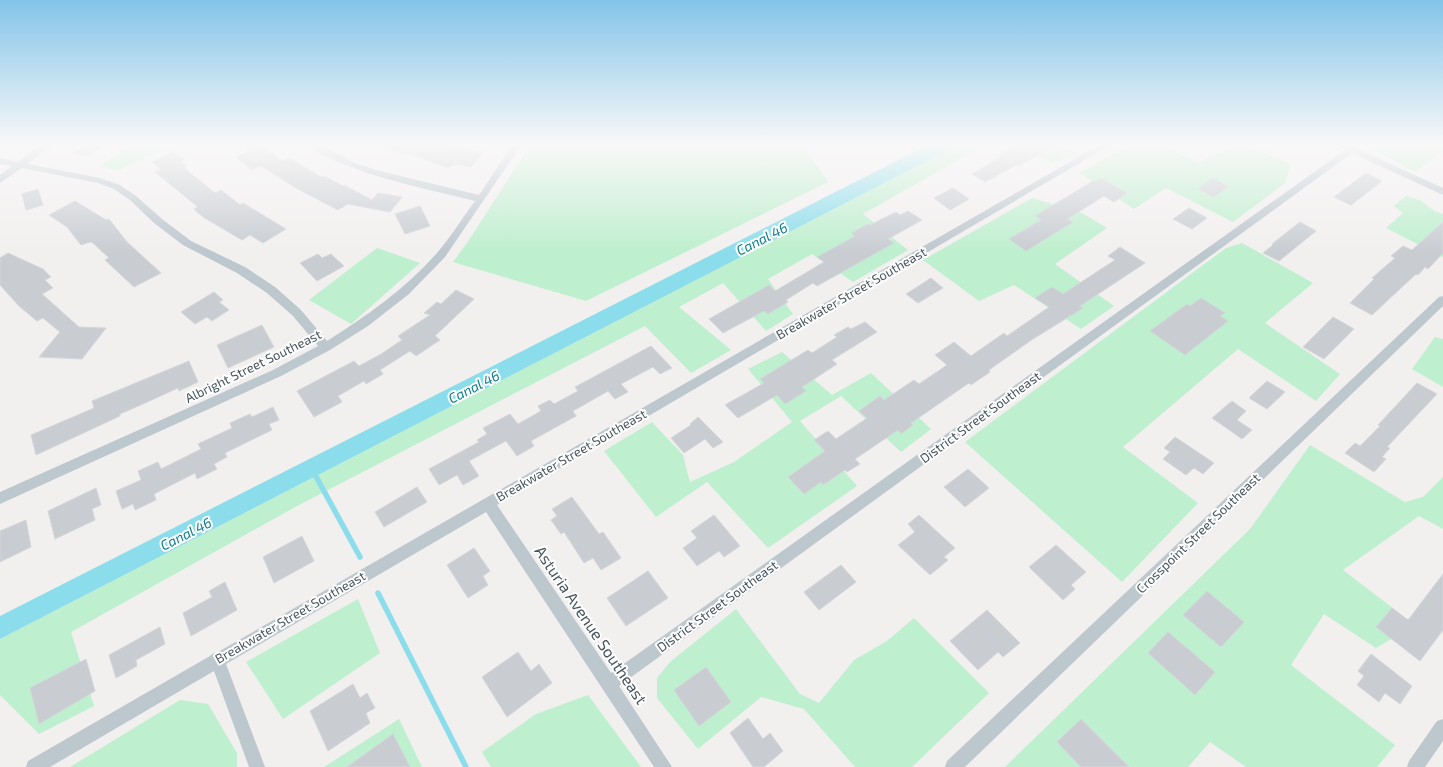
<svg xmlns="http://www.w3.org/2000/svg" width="1443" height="767" font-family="'Exo 2',sans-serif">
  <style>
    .green { fill: #beefce }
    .water { fill: #8cddeb }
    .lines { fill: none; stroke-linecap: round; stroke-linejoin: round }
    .stream { stroke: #8cddeb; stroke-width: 5.5 }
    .building { fill: #c9cdd2; stroke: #d3d6db }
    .street { fill: #bdc7ce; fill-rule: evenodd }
    .labels { text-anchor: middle; stroke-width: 4; stroke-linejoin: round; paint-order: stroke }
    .street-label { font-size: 13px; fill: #47545c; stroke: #fff }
    .water-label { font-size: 14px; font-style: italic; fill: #0e7e92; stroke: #fff }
    .near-street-label { font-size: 16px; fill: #47545c; stroke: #fff }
  </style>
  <rect width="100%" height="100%" fill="#f2efef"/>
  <g class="green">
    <path d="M131,144H172L117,171L100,166Z"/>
    <path d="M531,144H802L828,182L586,301L453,262L467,243Z"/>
    <path d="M960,144H986L863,214L908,250L853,282L812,254L768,279L793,314L766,331L723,283L679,307L731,350L691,373L645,326L297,506L71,632L94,706L39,734L0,695V639Z"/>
    <path d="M1021,144H1064L1080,153L1053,163Z"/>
    <path d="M1131,144H1160L1198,163L1234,144H1246L1291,165L1285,183L1233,222L1166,188L1134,209L1080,173Z"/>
    <path d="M1373,144H1443V151L1415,172L1369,147Z"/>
    <path d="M1406,196L1420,200L1434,211L1443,214V257L1386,228L1403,213L1394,206Z"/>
    <path d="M1032,198L1082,213L1107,228L1055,264L1114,306L1081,329L1014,285L979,301L923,260Z"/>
    <path d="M1242,243L1313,283L1265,323L1340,374L1316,401L1238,349L1123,447L1198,503L1122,582L965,442L1226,248Z"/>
    <path d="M377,248L420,263L351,324L309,300Z"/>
    <path d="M1435,337L1443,339V387L1412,369Z"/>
    <path d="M782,352L832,395L871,373L931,429L901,452L841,396L800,421L857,486L768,548L707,482L656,517L604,451L652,422L683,455L690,482L734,462L792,422L748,369Z"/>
    <path d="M1310,445L1405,502L1423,497L1443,477V529L1419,516L1343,570L1415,625L1376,648L1324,614L1291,665L1395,745L1377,767H1246L1210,742L1188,767H1005L1250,529Z"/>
    <path d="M358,599L380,653L283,719L246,662Z"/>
    <path d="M736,609L800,694L819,703L854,660L887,641L914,618L989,693L912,767H855L804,709L761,697L698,749L657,698V678L670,662Z"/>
    <path d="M588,695L641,767H491L482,752L536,714Z"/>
    <path d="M180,700L208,704L237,753V767H70Z"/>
    <path d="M399,719L422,767H324Z"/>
  </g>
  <path class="water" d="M930,144H960L0,639V616Z"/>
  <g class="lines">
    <g class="stream">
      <path d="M313,471L360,557"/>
      <path d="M378,593L466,767"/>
    </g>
  </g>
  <g class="building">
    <path d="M87,144H106L89,156L74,153Z"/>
    <path d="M243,144H259L282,161L289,158L321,177L324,176L343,186L344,185L372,200L378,193L402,197L390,212L348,204L338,210L296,188L261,166L252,170L236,157L249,151Z"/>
    <path d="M383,144H437L461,147L483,153L471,167L456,164L447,168L423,158L383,148Z"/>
    <path d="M1018,144H1058L1019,166L1016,165L985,182L972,174L1002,156L999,155Z"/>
    <path d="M173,152L185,160L180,162L187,166L184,168L215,193L221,190L240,205L243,203L286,229L263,243L250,235L242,240L203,217L194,209L198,207L155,172L161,169L152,162Z"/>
    <path d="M1366,173L1382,181L1351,205L1334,197Z"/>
    <path d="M1101,178L1127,193L1114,202L1104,196L1067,219L1073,222L1026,251L1009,239L1041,220L1035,216L1093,181L1095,182Z"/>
    <path d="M1213,178L1229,187L1213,197L1198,189Z"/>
    <path d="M953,188L969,199L950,210L934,198Z"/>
    <path d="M38,189L43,205L26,210L22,194Z"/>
    <path d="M75,201L106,220L109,219L127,242L161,273L134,287L105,260L109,258L93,243L90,242L81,245L67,227L49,215Z"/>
    <path d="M420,206L430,226L405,234L395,214Z"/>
    <path d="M1189,208L1207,218L1192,229L1173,219Z"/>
    <path d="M908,211L922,220L888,239L894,243L817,286L813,283L786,300L788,302L768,314L764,311L723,333L709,319L769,285L775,291L824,262L817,257L855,236L851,233L868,224L870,225L896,212L900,215Z"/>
    <path d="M1300,222L1316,231L1279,261L1263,253L1273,245L1272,244Z"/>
    <path d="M1443,222V253L1428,269L1425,267L1418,275L1416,274L1372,315L1350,303L1374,279L1372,278L1395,258L1391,256L1403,246L1412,250Z"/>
    <path d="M1120,247L1145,263L1080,306L1083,308L1033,339L989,370L990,372L971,385L969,383L911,423L913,425L901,434L898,430L855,459L860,464L847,472L845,470L823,485L821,482L804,494L788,477L825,451L814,440L828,431L836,439L867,418L859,411L880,396L884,400L914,380L919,384L947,365L935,355L954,342L971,356L1004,333L1007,336L1049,307L1035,298L1052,287L1063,294L1115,260L1108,256Z"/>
    <path d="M8,253L43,269L51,277L45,280L53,288L42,294L79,327L106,328L82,359L39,357L60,332L43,318L37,321L19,306L0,285V258Z"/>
    <path d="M318,254L322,258L331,254L344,266L317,281L300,263Z"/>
    <path d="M931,278L943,288L918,303L906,294Z"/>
    <path d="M456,290L474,299L435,336L440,340L416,356L410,351L380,370L383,374L366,384L364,381L338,396L342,402L314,417L297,391L354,361L359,366L381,354L402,340L398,336L430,315L424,313L437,302L441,304Z"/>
    <path d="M214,292L223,300L219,302L229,310L212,321L207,317L195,324L181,312Z"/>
    <path d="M1201,298L1225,313L1220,316L1228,321L1185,355L1150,331L1187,304L1190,306Z"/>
    <path d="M1333,317L1354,329L1324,359L1303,347Z"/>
    <path d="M865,322L877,332L832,360L837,364L802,387L806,391L785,404L777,395L738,418L725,405L764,383L760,379L808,350L812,353L837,337L834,335L848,327L851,329Z"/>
    <path d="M262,325L274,347L228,368L217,345Z"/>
    <path d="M651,346L672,368L660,374L653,367L621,384L628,392L615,399L608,391L573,411L576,416L531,441L534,446L517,456L506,441L469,461L479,476L463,485L457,475L439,485L429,469L479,442L477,440L487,434L483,428L510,414L518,424L541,411L538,406L550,400L554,404L578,391L575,387Z"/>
    <path d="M189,361L198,382L179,391L178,388L143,404L120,414V416L36,455L31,435L94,408L92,401Z"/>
    <path d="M1267,381L1285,392L1267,409L1249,398Z"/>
    <path d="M1417,383L1437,394L1387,447L1390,448L1382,457L1386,459L1374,472L1345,453L1355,443L1360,446L1380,426L1378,425Z"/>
    <path d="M1232,401L1246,411L1237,420L1252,430L1242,439L1212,418Z"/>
    <path d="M273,407L279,420L269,424L272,430L225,453L227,457L214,464L217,469L197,479L195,473L154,494L156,500L135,510L133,504L122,509L116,491L141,480L138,471L158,462L161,469L201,449L198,444L232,428L230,423L250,414L252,417Z"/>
    <path d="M698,417L723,442L713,448L705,439L684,453L671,438L691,425L690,424Z"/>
    <path d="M1175,437L1214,463L1203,474L1194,468L1186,475L1163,459L1170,452L1164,448Z"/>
    <path d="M968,469L989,488L965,507L944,487Z"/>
    <path d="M417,487L427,502L384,527L375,512Z"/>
    <path d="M96,488L101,505L92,509L95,520L55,539L48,511Z"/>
    <path d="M572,497L599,534L603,532L621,558L601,570L593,558L584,563L564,532L561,534L551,520L557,516L552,509Z"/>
    <path d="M714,515L740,546L724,557L719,551L697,566L683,548L697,538L691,531Z"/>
    <path d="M919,515L955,548L944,557L948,560L930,575L898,545L915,532L908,524Z"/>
    <path d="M26,520L31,547L0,562V531Z"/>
    <path d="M302,536L314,561L274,583L263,557Z"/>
    <path d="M1056,545L1086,572L1071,585L1075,589L1063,600L1029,567Z"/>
    <path d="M474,548L490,571L483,576L488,585L468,598L447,565Z"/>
    <path d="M841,565L856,582L819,610L804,592Z"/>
    <path d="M648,571L668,598L626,626L607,598Z"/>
    <path d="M1443,574V630L1420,661L1376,627L1392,608L1408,620Z"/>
    <path d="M225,582L237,610L191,636L183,613L212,597L209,591Z"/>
    <path d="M1207,591L1244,622L1221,647L1183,615Z"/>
    <path d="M987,610L1020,643L1003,657L998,652L978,670L950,641Z"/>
    <path d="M160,627L165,644L136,660L137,666L116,678L109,655Z"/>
    <path d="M1168,632L1215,672L1195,695L1148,653Z"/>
    <path d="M518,652L531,671L539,664L552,683L507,717L482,677Z"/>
    <path d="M1371,654L1412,686L1400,704L1385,693L1379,702L1357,685L1364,676L1358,671Z"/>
    <path d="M86,659L95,691L39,724L30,688Z"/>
    <path d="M706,667L731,702L699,726L674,690Z"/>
    <path d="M353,684L360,698L367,693L375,708L366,713L370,723L328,751L310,711Z"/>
    <path d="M748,718L763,739L770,733L783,751L764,767H753L730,733Z"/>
    <path d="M1081,719L1129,767H1081L1057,742Z"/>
    <path d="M393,734L410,767H347Z"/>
  </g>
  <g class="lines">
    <g class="street">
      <path d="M42,144H52L28,164L100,178L120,185L136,196L162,219L191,241L245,267L275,287L301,310L327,341C367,316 406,288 437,253C451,237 462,218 475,201C427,189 379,180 334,160C325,156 314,151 308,144H319L355,163L376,170L479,195L513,144H522L445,257L409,294L368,326L330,350L281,376L0,504V492L273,370L318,346L293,316L267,293L237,273L183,245L154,223L130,200L114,189L98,183L22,168L0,183V175L12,166L0,164V158L18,162Z"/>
      <path d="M1101,144H1112L497,505L611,673L1345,150L1335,144H1347L1443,188V195L1352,153L619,686L672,767H654L486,512L226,664L265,767H249L214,671L50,767H26L28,761L210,656L212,654L218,652Z"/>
      <path d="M1443,296V306L965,767H945L947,761L1439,297Z"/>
      <path d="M1443,719V741L1425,767H1407L1409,761L1437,721Z"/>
    </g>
  </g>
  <linearGradient id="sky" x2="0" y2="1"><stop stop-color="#83c4e9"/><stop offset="0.57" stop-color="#f9f8f8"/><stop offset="1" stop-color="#f9f8f8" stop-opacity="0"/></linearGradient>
  <rect width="1443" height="252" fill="url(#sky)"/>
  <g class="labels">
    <g class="street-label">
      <text transform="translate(851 293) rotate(-30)" y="5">Breakwater Street Southeast</text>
      <text transform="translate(253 366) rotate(-26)" y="5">Albright Street Southeast</text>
      <text transform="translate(980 417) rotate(-36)" y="5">District Street Southeast</text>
      <text transform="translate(571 455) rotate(-30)" y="5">Breakwater Street Southeast</text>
      <text transform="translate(1198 533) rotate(-44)" y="5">Crosspoint Street Southeast</text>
      <text transform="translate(717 606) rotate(-36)" y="5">District Street Southeast</text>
      <text transform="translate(290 617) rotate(-30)" y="5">Breakwater Street Southeast</text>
    </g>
    <g class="water-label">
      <text transform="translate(762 239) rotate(-27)" y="5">Canal 46</text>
      <text transform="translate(474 387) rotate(-27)" y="5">Canal 46</text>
      <text transform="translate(186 534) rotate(-27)" y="5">Canal 46</text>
    </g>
    <g class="near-street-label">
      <text transform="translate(591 625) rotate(56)" y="6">Asturia Avenue Southeast</text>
    </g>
  </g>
</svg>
